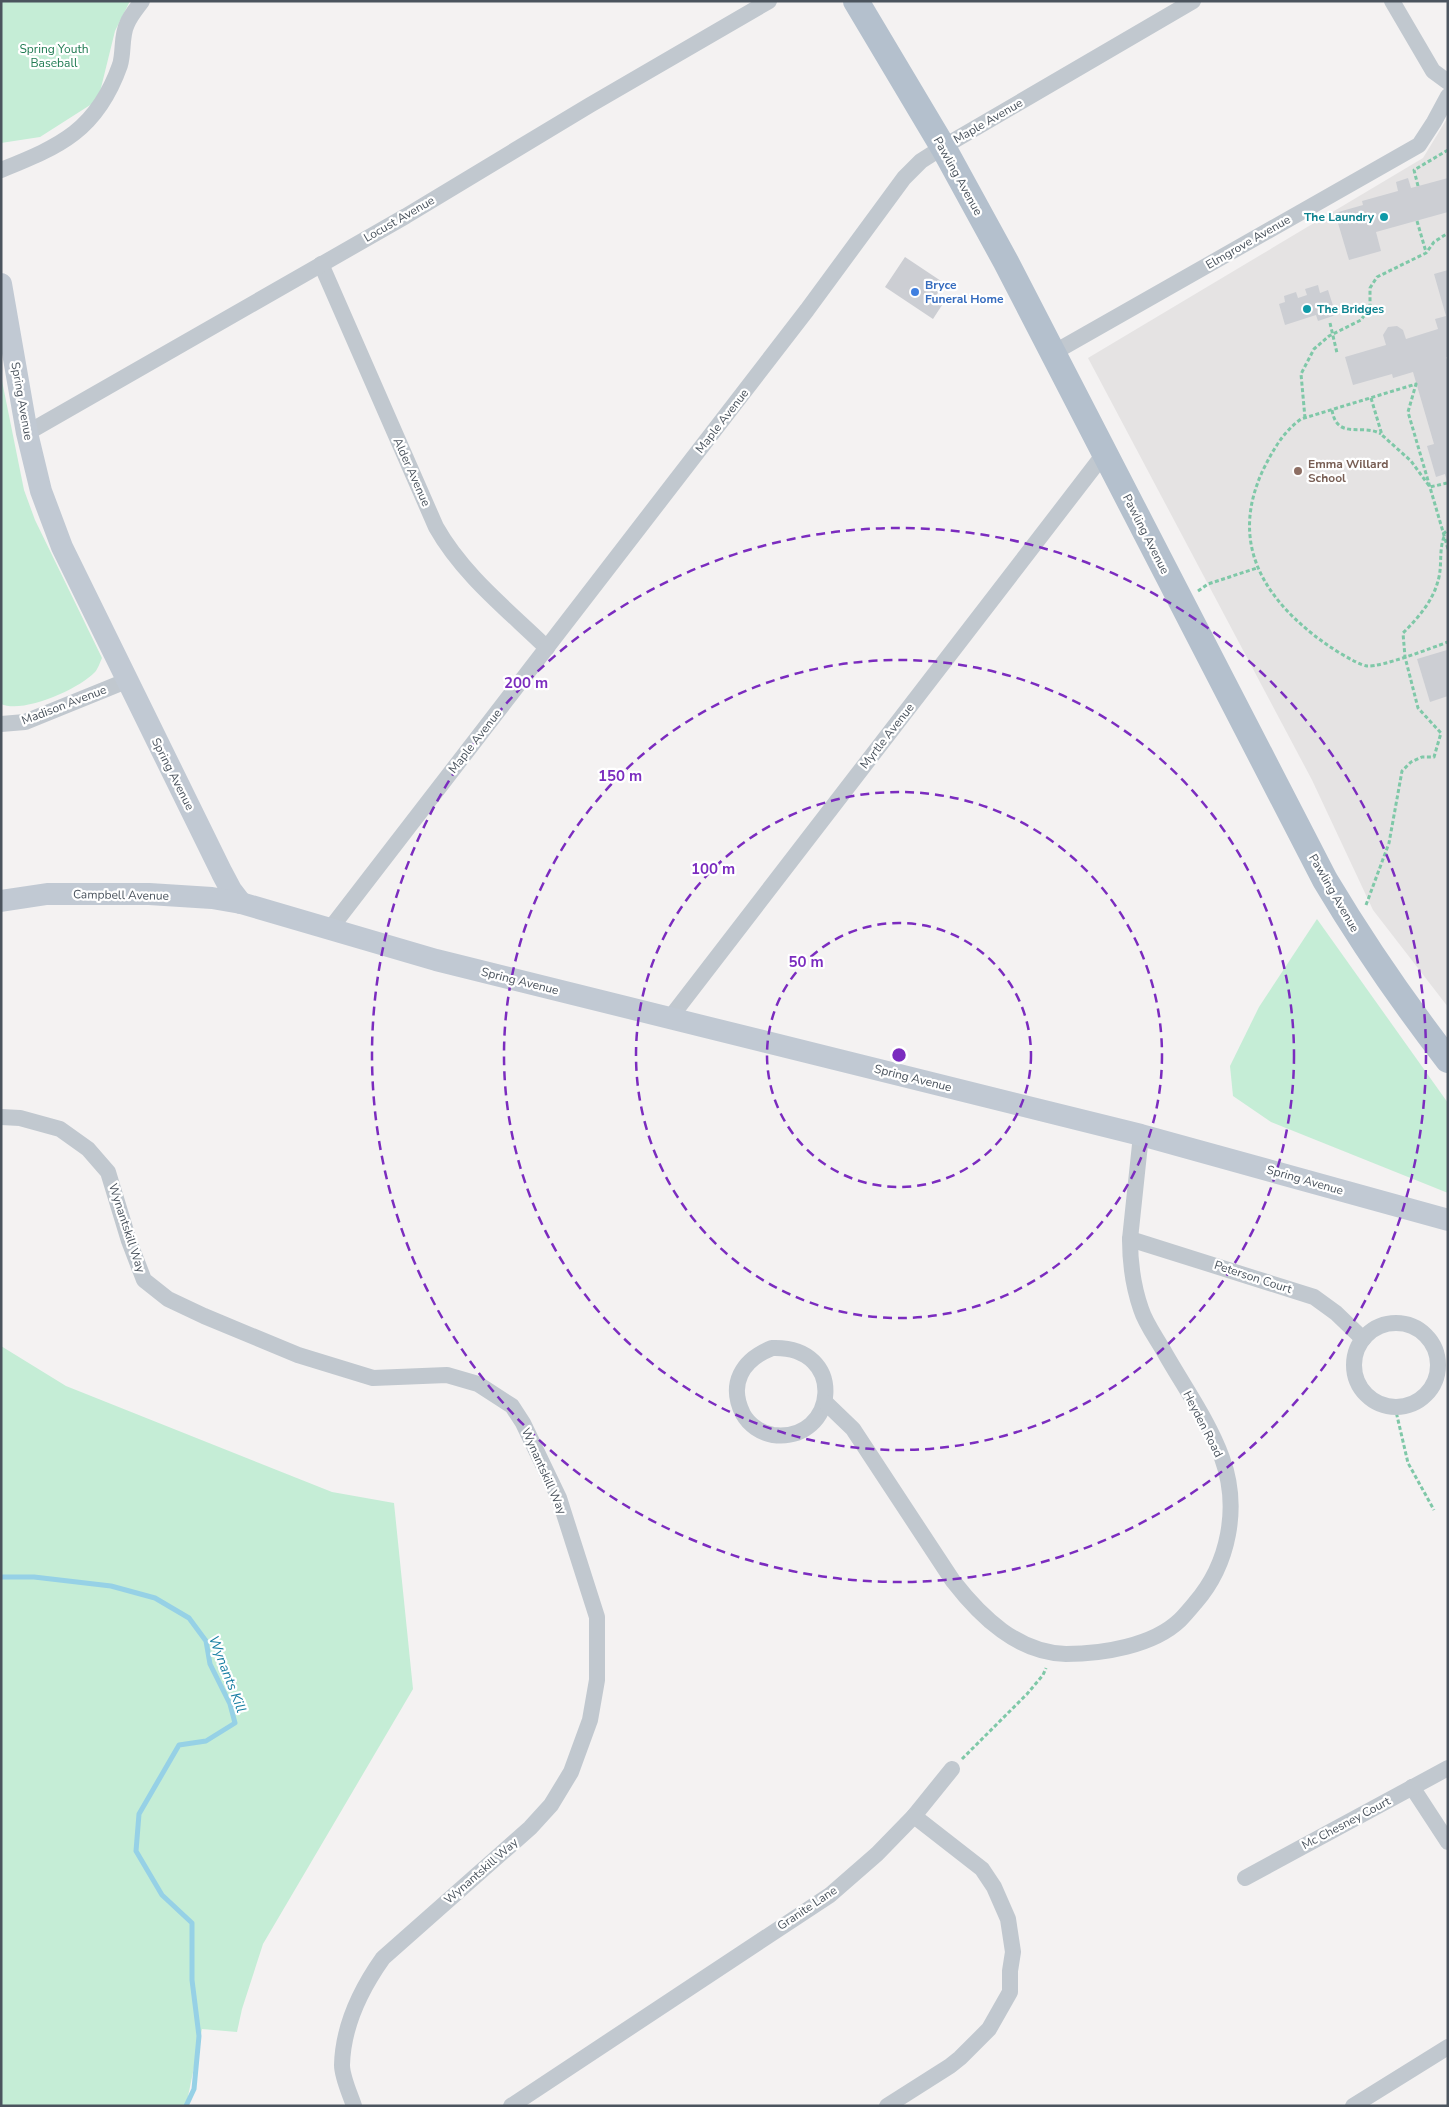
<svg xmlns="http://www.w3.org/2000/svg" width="1449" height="2107" font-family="'Nunito Sans',sans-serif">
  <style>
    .education { fill: #e5e3e3 }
    .green { fill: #c5edd6 }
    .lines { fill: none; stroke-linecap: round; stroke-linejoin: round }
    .stream { stroke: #96d1e6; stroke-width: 5 }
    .building { fill: #ccced3 }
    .path { stroke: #7fc8a8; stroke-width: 3; stroke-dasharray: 4 2.5; stroke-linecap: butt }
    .street { stroke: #c1c8cf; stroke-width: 16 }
    .secondary { stroke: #c1c9d3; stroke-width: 22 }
    .primary { stroke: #b4c0cd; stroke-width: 26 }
    .ring { fill: none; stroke: #7b2cbf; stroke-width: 2.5; stroke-dasharray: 9 6 }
    .culture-dot { fill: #0f9aa8; stroke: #fff; stroke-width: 2 }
    .shop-dot { fill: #3f7fe0; stroke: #fff; stroke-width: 2 }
    .education-dot { fill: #8d6e63; stroke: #fff; stroke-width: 2 }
    .labels { text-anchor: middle; stroke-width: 4.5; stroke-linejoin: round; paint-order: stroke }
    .park-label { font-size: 12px; fill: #207b52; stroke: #fff }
    .street-label { font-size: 12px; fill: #4b545e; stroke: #fff }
    .culture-label { font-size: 12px; font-weight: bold; fill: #0d838f; stroke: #fff; text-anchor: end }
    .shop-label { font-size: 12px; font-weight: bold; fill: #366cbe; stroke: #fff; text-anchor: start }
    .education-label { font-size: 12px; font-weight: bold; fill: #785e54; stroke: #fff; text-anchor: start }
    .water-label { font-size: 14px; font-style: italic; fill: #197fa3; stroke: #fff }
    .centre { fill: #7b2cbf; stroke: #fff; stroke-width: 2.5 }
    .ring-label { font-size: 15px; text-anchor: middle; font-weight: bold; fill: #7b2cbf; stroke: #fff; stroke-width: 4.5; stroke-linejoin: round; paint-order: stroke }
  </style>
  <rect width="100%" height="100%" fill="#f4f2f2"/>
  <path class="education" d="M1448,117V1007L1373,910L1312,780L1088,358L1423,158Z"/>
  <g class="green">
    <path d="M1,1H130L115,31L98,100L40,137L1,143Z"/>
    <path d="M1,376L24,490L35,520L102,658C100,662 98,669 95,672C79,689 23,714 1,704Z"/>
    <path d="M1317,919L1448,1103V1193L1271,1122L1233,1096L1230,1066L1259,1007Z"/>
    <path d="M1,1346L66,1386L332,1492L394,1503L413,1689L263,1944L242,2009L237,2032L202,2029L186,2106H1Z"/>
  </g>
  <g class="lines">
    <path class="stream" d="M1,1577H34L111,1586L155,1598L189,1618L206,1641L210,1664L230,1704L235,1723L206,1741L179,1745L139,1814L136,1851L162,1895L192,1923V1980L199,2036L194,2089L186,2106"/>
  </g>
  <g class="building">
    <path d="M1408,178L1411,188L1448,178V212L1376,232L1381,251L1349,260L1335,213L1363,205L1362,201L1398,191L1396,182Z"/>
    <path d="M905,257L944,283L936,296L944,302L933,319L885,287Z"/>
    <path d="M1448,270V357H1446L1448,363L1447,482L1445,474L1436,477L1427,446L1434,444L1413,372L1393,378L1392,374L1353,385L1345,357L1386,345L1383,335L1388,327L1397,326L1403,330L1406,339L1438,329L1435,319L1446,316L1434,274Z"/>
    <path d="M1318,285L1320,293L1328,290L1336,315L1318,321L1316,315L1285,325L1279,304L1285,302L1284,296L1296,292L1298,298L1307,295L1305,289Z"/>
    <path d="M1447,650L1448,696L1430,702L1417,659Z"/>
  </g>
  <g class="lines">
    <g class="path">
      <path d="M1418,186L1414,170L1448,150"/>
      <path d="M1417,221L1426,252"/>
      <path d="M1330,323L1337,353"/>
      <path d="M1371,398L1382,435L1411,461L1430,487L1447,483"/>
      <path d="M1332,410C1337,441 1363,423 1381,434"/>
      <path d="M1305,418L1301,374L1314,349L1329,336L1361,320L1370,307V288L1377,277L1426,253L1434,242L1448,233"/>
      <path d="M1443,534L1448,530"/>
      <path d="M1448,549L1408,412L1416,384L1301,419C1283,432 1273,450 1263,470C1231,539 1259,592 1315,636C1325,644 1355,664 1367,666C1383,667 1431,648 1448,642"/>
      <path d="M1198,591L1208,584L1257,568"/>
      <path d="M1366,905L1389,843L1402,771L1411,762L1422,757H1434L1441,733L1418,708L1405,657L1403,633C1419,617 1434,600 1439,577C1442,563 1439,550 1444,537"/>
      <path d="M1395,1407L1408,1463L1434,1510"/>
      <path d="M962,1759L1027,1694L1043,1675L1046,1668"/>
    </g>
    <g class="street">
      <path d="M1392,1L1433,71L1448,82"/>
      <path d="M1,170C61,146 97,130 120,65C124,52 121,36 127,24C130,16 137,8 142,1"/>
      <path d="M321,264L436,527C463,575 508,610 547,648"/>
      <path d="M1053,353L1419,145L1434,122L1448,96"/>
      <path d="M27,433L406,216L590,105L769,1"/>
      <path d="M1,724L25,722L126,681"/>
      <path d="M330,929L807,310L904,178L921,161L943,147L1193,1"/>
      <path d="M670,1018L1104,454"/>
      <path d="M1,1117L20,1118L60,1129L88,1149L108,1172L129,1241L144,1280L168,1299L204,1316L298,1355L373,1378L447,1375L478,1384L512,1406L523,1423L559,1498L597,1617V1680L590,1720L571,1772L551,1805L530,1828L383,1958C361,1989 343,2025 342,2065C342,2077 350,2094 354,2106"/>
      <path d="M1130,1239L1314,1297L1336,1313L1363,1339"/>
      <circle cx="1396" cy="1365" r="42"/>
      <path d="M772,1348C848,1345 838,1443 773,1435C761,1433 749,1425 743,1414C728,1384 742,1360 772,1348Z"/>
      <path d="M826,1403L853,1429L953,1581C981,1617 1018,1653 1066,1654C1102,1654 1153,1646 1180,1620C1185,1615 1190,1609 1195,1603C1229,1564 1240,1507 1222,1458C1209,1422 1185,1388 1166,1355C1158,1340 1146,1325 1141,1309C1133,1286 1130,1262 1130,1239L1141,1135"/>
      <path d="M1412,1787L1448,1842"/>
      <path d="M1245,1878L1448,1768"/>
      <path d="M511,2106L830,1895L877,1854L914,1816L952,1769"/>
      <path d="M887,2106L950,2066L960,2058L989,2029L1010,1992V1971L1013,1952L1008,1919L994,1887L982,1869L914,1816"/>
      <path d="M1353,2106L1448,2047"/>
    </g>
    <g class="secondary">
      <path d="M1,284L27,433L41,491L62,547L222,873L231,890L241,903"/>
      <path d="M1,901L47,894H149L212,898L241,903L436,960L1141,1135L1448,1220"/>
    </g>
    <path class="primary" d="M856,1L943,147L1006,262L1325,880C1362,942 1403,1002 1448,1060"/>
  </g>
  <g class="ring">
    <circle cx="899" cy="1055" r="132"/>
    <circle cx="899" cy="1055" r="263"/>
    <circle cx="899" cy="1055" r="395"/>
    <circle cx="899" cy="1055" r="527"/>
  </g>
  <g class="culture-dot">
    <circle cx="1384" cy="217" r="5"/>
    <circle cx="1307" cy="309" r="5"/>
  </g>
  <circle class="shop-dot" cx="915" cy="292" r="5"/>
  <circle class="education-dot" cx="1298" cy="471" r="5"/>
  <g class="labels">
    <g class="park-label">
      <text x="54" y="53">Spring Youth<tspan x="54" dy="14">Baseball</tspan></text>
    </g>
    <g class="street-label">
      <text transform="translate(988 121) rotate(-30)" y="4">Maple Avenue</text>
      <text transform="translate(958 176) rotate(61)" y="4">Pawling Avenue</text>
      <text transform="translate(399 219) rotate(-30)" y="4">Locust Avenue</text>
      <text transform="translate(1248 242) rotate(-30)" y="4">Elmgrove Avenue</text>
      <text transform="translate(22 401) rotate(80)" y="4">Spring Avenue</text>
      <text transform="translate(722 421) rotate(-52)" y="4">Maple Avenue</text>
      <text transform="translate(412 472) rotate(66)" y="4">Alder Avenue</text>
      <text transform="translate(1146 534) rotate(63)" y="4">Pawling Avenue</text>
      <text transform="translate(64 705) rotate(-21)" y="4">Madison Avenue</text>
      <text transform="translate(887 736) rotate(-52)" y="4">Myrtle Avenue</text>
      <text transform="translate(475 741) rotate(-52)" y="4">Maple Avenue</text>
      <text transform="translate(173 774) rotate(63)" y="4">Spring Avenue</text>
      <text transform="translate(1334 893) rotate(60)" y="4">Pawling Avenue</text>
      <text transform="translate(121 895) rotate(1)" y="4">Campbell Avenue</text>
      <text transform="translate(520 981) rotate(14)" y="4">Spring Avenue</text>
      <text transform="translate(913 1078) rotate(14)" y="4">Spring Avenue</text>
      <text transform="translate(1305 1180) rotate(16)" y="4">Spring Avenue</text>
      <text transform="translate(127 1228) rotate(72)" y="4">Wynantskill Way</text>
      <text transform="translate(1253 1277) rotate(18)" y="4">Peterson Court</text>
      <text transform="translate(1203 1424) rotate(63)" y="4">Heyden Road</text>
      <text transform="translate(544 1471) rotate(66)" y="4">Wynantskill Way</text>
      <text transform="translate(1346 1823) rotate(-28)" y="4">Mc Chesney Court</text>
      <text transform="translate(481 1871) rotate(-41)" y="4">Wynantskill Way</text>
      <text transform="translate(807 1908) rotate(-34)" y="4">Granite Lane</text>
    </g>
    <g class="culture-label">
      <text x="1374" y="221">The Laundry</text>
      <text x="1317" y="313" text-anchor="start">The Bridges</text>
    </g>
    <g class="shop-label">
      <text x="925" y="289">Bryce<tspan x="925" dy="14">Funeral Home</tspan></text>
    </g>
    <g class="education-label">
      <text x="1308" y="468">Emma Willard<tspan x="1308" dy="14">School</tspan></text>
    </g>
    <g class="water-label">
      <text transform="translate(228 1674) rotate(69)" y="5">Wynants Kill</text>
    </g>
  </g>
  <circle cx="899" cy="1055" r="8" class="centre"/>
  <g class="ring-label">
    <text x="526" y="688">200 m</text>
    <text x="620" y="781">150 m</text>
    <text x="713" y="874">100 m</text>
    <text x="806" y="967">50 m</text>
  </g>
  <rect width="1449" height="2107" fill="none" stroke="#4b545e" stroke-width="5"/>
</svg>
